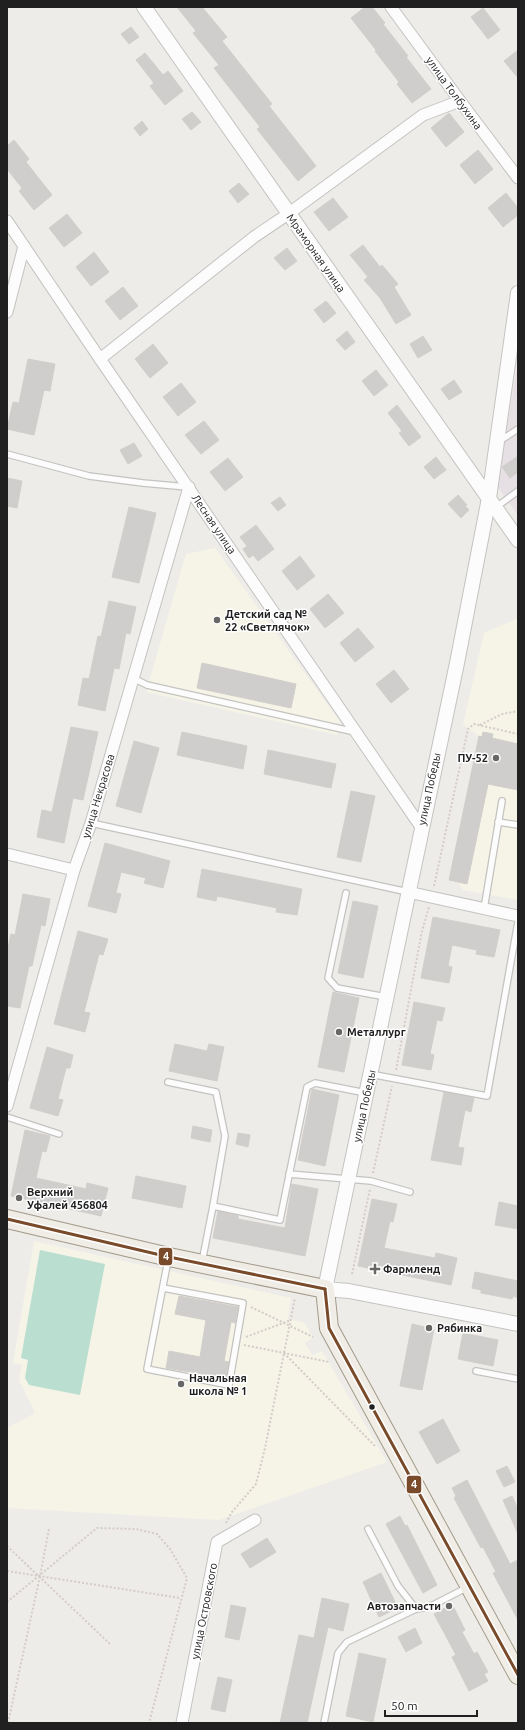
<svg xmlns="http://www.w3.org/2000/svg" width="525" height="1730" font-family="Ubuntu,sans-serif">
  <style>
    .industrial { fill: #e6dfe3 }
    .education { fill: #f5f4e7 }
    .pitch { fill: #badfd1 }
    .building { fill: #d0cecc; stroke: #d1cecb }
    .lines { fill: none; stroke-linecap: round; stroke-linejoin: round }
    .service-casing { stroke: #c4c3c1; stroke-width: 8 }
    .minor-casing { stroke: #c4c3c1; stroke-width: 13 }
    .tertiary-casing { stroke: #c4c3c1; stroke-width: 16 }
    .primary-casing { stroke: #a29a88; stroke-width: 20 }
    .path { stroke: #d5cbc9; stroke-width: 2; stroke-dasharray: 2 2; stroke-linecap: butt }
    .service { stroke: #fcfcfc; stroke-width: 5.5 }
    .minor { stroke: #fcfcfc; stroke-width: 11 }
    .tertiary { stroke: #fcfcfc; stroke-width: 14 }
    .primary { stroke: #f0ece6; stroke-width: 18 }
    .bus-1-casing { stroke: #fff; stroke-width: 6 }
    .bus-1 { stroke: #7a4b2a; stroke-width: 3 }
    .poi-dot { fill: #686766; stroke: #fff; stroke-width: 1.5 }
    .bus-dot { fill: #202020; stroke: #fff; stroke-width: 1.5 }
    .labels { text-anchor: middle; stroke-width: 3; stroke-linejoin: round; paint-order: stroke }
    .street-label { font-size: 11px; fill: #202020; stroke: #fff }
    .poi-label { font-size: 11px; font-weight: bold; fill: #202020; stroke: #fff; text-anchor: start }
    .line-badge { stroke: #fff; stroke-width: 1.5 }
    .badge-label { font-size: 11px; text-anchor: middle; font-weight: bold; fill: #fff }
  </style>
  <rect width="100%" height="100%" fill="#eeece9"/>
  <path class="industrial" d="M518,361V515L497,486Z"/>
  <g class="education">
    <path d="M215,548L340,722L337,735L146,692L186,554Z"/>
    <path d="M518,618V900L463,890L458,882L449,880L479,736L463,725L484,633Z"/>
    <path d="M34,1241L291,1298L288,1319L305,1323L313,1337L305,1343L312,1355L322,1351L387,1462L219,1520L7,1508V1428L35,1413L19,1380L22,1365L13,1363Z"/>
  </g>
  <path class="pitch" d="M40,1250L105,1264L80,1395L29,1385L25,1378L28,1360L21,1358Z"/>
  <g class="building">
    <path d="M177,7H202L227,37L222,41L272,104L269,106L316,166L298,181L257,129L260,127L214,68L219,65L193,33L196,31Z"/>
    <path d="M365,7H372L385,23L383,24L408,56L406,57L431,89L412,103L397,84L399,82L375,51L376,50L351,18Z"/>
    <path d="M483,8L500,30L488,39L471,17Z"/>
    <path d="M131,27L139,37L129,44L121,34Z"/>
    <path d="M518,50V78L504,61Z"/>
    <path d="M145,53L163,75L168,71L183,91L165,105L150,86L154,83L136,60Z"/>
    <path d="M192,112L201,122L191,130L182,119Z"/>
    <path d="M449,113L464,132L446,147L431,128Z"/>
    <path d="M142,121L148,129L140,136L134,128Z"/>
    <path d="M14,140L29,159L26,162L52,195L34,210L19,191L22,188L7,169V146Z"/>
    <path d="M478,150L493,169L475,184L460,165Z"/>
    <path d="M239,183L249,194L238,203L229,191Z"/>
    <path d="M506,193L518,208V215L503,227L488,208Z"/>
    <path d="M333,198L348,217L329,231L314,212Z"/>
    <path d="M67,214L82,233L64,247L49,228Z"/>
    <path d="M363,245L380,267L382,265L398,284L394,287L411,315L396,324L380,298L364,280L368,277L350,255Z"/>
    <path d="M287,248L297,261L285,270L274,258Z"/>
    <path d="M94,252L109,272L91,286L76,267Z"/>
    <path d="M123,287L138,306L120,320L105,301Z"/>
    <path d="M326,301L336,313L324,323L314,310Z"/>
    <path d="M347,331L355,342L345,350L336,340Z"/>
    <path d="M423,336L432,350L418,358L410,344Z"/>
    <path d="M153,344L168,363L150,378L135,359Z"/>
    <path d="M28,359L55,364L50,391L44,390L34,435L7,429L13,402L19,403Z"/>
    <path d="M376,370L388,385L374,396L362,381Z"/>
    <path d="M454,380L462,392L449,400L441,389Z"/>
    <path d="M181,383L196,402L178,416L163,397Z"/>
    <path d="M397,405L421,437L409,446L399,433L402,431L388,413Z"/>
    <path d="M204,421L219,440L201,454L185,435Z"/>
    <path d="M134,443L142,456L128,464L120,450Z"/>
    <path d="M518,456V472L510,478L502,467Z"/>
    <path d="M436,457L446,470L434,479L424,467Z"/>
    <path d="M228,458L243,477L225,491L210,472Z"/>
    <path d="M7,478L22,481L17,508L7,506Z"/>
    <path d="M458,495L467,505L465,506L469,510L461,518L448,504Z"/>
    <path d="M280,497L286,505L278,511L271,503Z"/>
    <path d="M129,507L156,513L139,583L112,577Z"/>
    <path d="M256,525L274,549L258,561L253,555L249,558L243,549L247,546L240,537Z"/>
    <path d="M300,556L315,576L297,590L282,571Z"/>
    <path d="M328,594L344,613L325,628L310,609Z"/>
    <path d="M109,601L136,607L130,634L126,633L119,669L114,668L105,711L78,705L83,678L89,679L98,636L101,637Z"/>
    <path d="M358,628L374,647L355,662L340,643Z"/>
    <path d="M202,663L296,684L291,708L197,688Z"/>
    <path d="M394,670L409,689L391,703L376,684Z"/>
    <path d="M71,727L98,732L83,800L73,798L64,843L37,837L42,810L52,812Z"/>
    <path d="M182,732L247,746L243,769L177,755Z"/>
    <path d="M483,732L493,734L492,738L518,744V790L488,784L467,884L449,880L479,736L482,737Z"/>
    <path d="M134,741L159,748L141,813L116,806Z"/>
    <path d="M268,750L336,764L331,788L264,774Z"/>
    <path d="M351,791L375,796L361,862L337,857Z"/>
    <path d="M105,843L170,861L163,888L144,883L146,878L121,872L116,893L121,894L116,913L88,906Z"/>
    <path d="M202,869L302,889L297,915L276,912L277,908L217,896L216,901L197,897Z"/>
    <path d="M23,894L50,899L45,926L41,925L32,966H29L20,1008L7,1006V952L11,934L15,935Z"/>
    <path d="M353,901L378,906L363,978L338,973Z"/>
    <path d="M433,917L500,930L494,957L476,954L477,950L452,945L448,966L452,967L449,983L421,978Z"/>
    <path d="M78,931L108,939L103,955L99,954L84,1012L90,1013L85,1032L54,1024Z"/>
    <path d="M333,992L359,998L344,1072L318,1067Z"/>
    <path d="M414,1002L445,1008L442,1021L437,1020L430,1054L434,1055L431,1070L402,1065Z"/>
    <path d="M175,1044L207,1051L209,1044L224,1047L217,1081L169,1071Z"/>
    <path d="M47,1047L73,1055L70,1068H66L58,1099L63,1100L58,1116L30,1108Z"/>
    <path d="M312,1089L339,1095L325,1166L298,1160Z"/>
    <path d="M444,1092L474,1098L471,1112L465,1110L458,1147L464,1148L461,1165L431,1160Z"/>
    <path d="M193,1126L212,1130L210,1142L191,1138Z"/>
    <path d="M25,1130L50,1136L46,1152L42,1151L36,1178L86,1189L87,1183L108,1188L101,1216L11,1196Z"/>
    <path d="M238,1133L250,1135L248,1147L236,1144Z"/>
    <path d="M136,1176L186,1186L182,1208L132,1198Z"/>
    <path d="M292,1184L318,1189L305,1256L213,1238L218,1211L238,1216V1219L285,1228Z"/>
    <path d="M372,1199L397,1204L393,1222L390,1221L384,1248L435,1258L436,1253L457,1258L451,1285L358,1266Z"/>
    <path d="M499,1202L518,1206V1229L495,1225Z"/>
    <path d="M475,1272L518,1281V1298L513,1296L512,1299L481,1293V1290L472,1288Z"/>
    <path d="M179,1296L238,1307L235,1323L231,1322L224,1361L229,1362L226,1378L166,1368L169,1351L200,1357L206,1320L175,1314Z"/>
    <path d="M412,1324L434,1329L422,1390L400,1386Z"/>
    <path d="M463,1333L498,1340L493,1366L458,1359Z"/>
    <path d="M443,1419L460,1451L437,1464L419,1432Z"/>
    <path d="M507,1466L515,1482L504,1487L496,1471Z"/>
    <path d="M467,1480L510,1564L518,1560V1620L493,1573L496,1572L483,1547L481,1548L454,1498L456,1496L452,1488Z"/>
    <path d="M512,1496L518,1509V1534L503,1500Z"/>
    <path d="M400,1516L405,1526L407,1525L437,1585L423,1593L386,1524Z"/>
    <path d="M267,1538L276,1552L250,1568L241,1554Z"/>
    <path d="M381,1573L398,1608L379,1617L363,1582Z"/>
    <path d="M322,1598L349,1604L343,1631L328,1627L307,1723H280L299,1635L314,1638Z"/>
    <path d="M452,1604L465,1630L462,1632L474,1654L477,1652L488,1672L484,1674L488,1681L469,1691L452,1657L456,1655L434,1614Z"/>
    <path d="M231,1605L246,1608L239,1640L225,1637Z"/>
    <path d="M415,1628L422,1643L406,1652L398,1637Z"/>
    <path d="M359,1653L386,1659L373,1722L346,1716Z"/>
    <path d="M218,1677L232,1680L225,1712L211,1709Z"/>
  </g>
  <g class="lines">
    <defs>
      <g id="service">
        <path d="M498,442L518,429"/>
        <path d="M7,454L89,476L143,483L187,487"/>
        <path d="M495,508L518,491"/>
        <path d="M133,678L147,685L355,732"/>
        <path d="M498,822L518,825"/>
        <path d="M91,823L408,892"/>
        <path d="M346,893L328,978L337,988L386,997"/>
        <path d="M484,909L502,801"/>
        <path d="M370,1074L487,1096L518,922"/>
        <path d="M168,1082L216,1092L225,1136L213,1206"/>
        <path d="M7,1117L59,1134"/>
        <path d="M289,1174L371,1181L410,1192"/>
        <path d="M202,1262L213,1206L280,1220L307,1087L315,1083L366,1093"/>
        <path d="M163,1288L243,1303L229,1385L147,1369L168,1260"/>
        <path d="M476,1371L518,1379"/>
        <path d="M368,1529L398,1586L416,1609"/>
        <path d="M324,1723L338,1653L347,1642L416,1609L429,1607L468,1587"/>
      </g>
      <g id="minor">
        <path d="M391,7L460,101L518,178"/>
        <path d="M7,221L100,359L421,827"/>
        <path d="M7,312L24,246"/>
        <path d="M100,359L254,237L288,214L423,115L460,101"/>
        <path d="M7,854L74,870"/>
        <path d="M408,892L518,916"/>
        <path d="M7,1106L74,870L91,823L189,487"/>
        <path d="M182,1723L217,1542L255,1520"/>
      </g>
      <g id="tertiary">
        <path d="M144,7L518,540"/>
        <path d="M518,293L489,498L457,663L325,1289L349,1291L518,1324"/>
      </g>
      <path id="primary" d="M7,1219L169,1257L325,1289L329,1328L518,1675"/>
    </defs>
    <use href="#service" class="service-casing"/>
    <use href="#minor" class="minor-casing"/>
    <use href="#tertiary" class="tertiary-casing"/>
    <use href="#primary" class="primary-casing"/>
    <g class="path">
      <path d="M480,725L502,714L518,711"/>
      <path d="M434,886L468,729L474,724L518,734"/>
      <path d="M396,1070L422,931L429,907"/>
      <path d="M373,1173L392,1086"/>
      <path d="M352,1274L370,1189"/>
      <path d="M251,1307L313,1337"/>
      <path d="M246,1337L291,1320"/>
      <path d="M244,1345L329,1362"/>
      <path d="M284,1353L376,1447"/>
      <path d="M226,1523L232,1512L256,1484L265,1448L295,1298"/>
      <path d="M7,1546L110,1644"/>
      <path d="M7,1571L180,1598"/>
      <path d="M7,1602L97,1528L136,1529L157,1534L170,1549L187,1578L149,1723"/>
      <path d="M8,1723L40,1576L49,1529"/>
    </g>
    <use href="#service" class="service"/>
    <use href="#minor" class="minor"/>
    <use href="#tertiary" class="tertiary"/>
    <use href="#primary" class="primary"/>
    <defs>
      <g id="bus-1">
        <path d="M7,1219L169,1257L325,1289"/>
        <path d="M325,1289L329,1328L518,1675"/>
      </g>
    </defs>
    <use href="#bus-1" class="bus-1-casing"/>
    <use href="#bus-1" class="bus-1"/>
  </g>
  <g class="poi-dot">
    <circle cx="217" cy="620" r="4"/>
    <circle cx="496" cy="758" r="4"/>
    <circle cx="339" cy="1032" r="4"/>
    <circle cx="19" cy="1198" r="4"/>
    <path d="M373 1263h4v4h4v4h-4v4h-4v-4h-4v-4h4z"/>
    <circle cx="429" cy="1328" r="4"/>
    <circle cx="181" cy="1384" r="4"/>
    <circle cx="449" cy="1606" r="4"/>
  </g>
  <circle class="bus-dot" cx="372" cy="1407" r="3.5"/>
  <g class="labels">
    <g class="street-label">
      <text transform="translate(454 93) rotate(54)" y="4">улица Толбухина</text>
      <text transform="translate(316 253) rotate(55)" y="4">Мраморная улица</text>
      <text transform="translate(214 524) rotate(56)" y="4">Лесная улица</text>
      <text transform="translate(429 789) rotate(-78)" y="4">улица Победы</text>
      <text transform="translate(98 796) rotate(-73)" y="4">улица Некрасова</text>
      <text transform="translate(364 1106) rotate(-78)" y="4">улица Победы</text>
      <text transform="translate(204 1611) rotate(-79)" y="4">улица Островского</text>
    </g>
    <g class="poi-label">
      <text x="225" y="618">Детский сад №<tspan x="225" dy="13">22 «Светлячок»</tspan></text>
      <text x="488" y="762" text-anchor="end">ПУ-52</text>
      <text x="347" y="1036">Металлург</text>
      <text x="27" y="1196">Верхний<tspan x="27" dy="13">Уфалей 456804</tspan></text>
      <text x="383" y="1273">Фармленд</text>
      <text x="437" y="1332">Рябинка</text>
      <text x="189" y="1382">Начальная<tspan x="189" dy="13">школа № 1</tspan></text>
      <text x="441" y="1610" text-anchor="end">Автозапчасти</text>
    </g>
  </g>
  <g class="line-badge">
    <rect x="158" y="1247" width="15" height="19" rx="4" fill="#7a4b2a"/>
    <rect x="406" y="1475" width="16" height="19" rx="4" fill="#7a4b2a"/>
  </g>
  <g class="badge-label">
    <text x="166" y="1260">4</text>
    <text x="414" y="1488">4</text>
  </g>
  <rect width="525" height="1730" fill="none" stroke="#202020" stroke-width="16"/>
  <path d="M385 1710v6h92v-6" fill="none" stroke="#202020" stroke-width="2"/>
  <text x="391" y="1710" font-size="12" fill="#202020" stroke="#ffffff" stroke-width="3" paint-order="stroke">50 m</text>
</svg>
